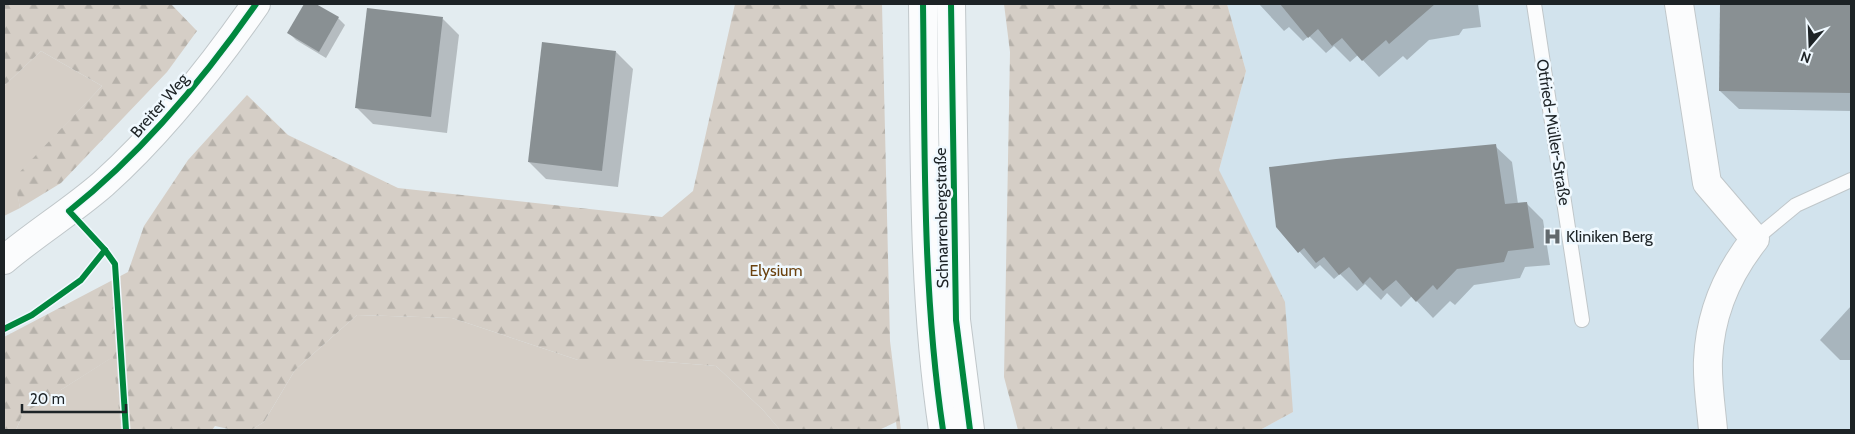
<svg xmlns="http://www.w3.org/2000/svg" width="1855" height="434" font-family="Cabin,sans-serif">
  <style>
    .built { fill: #d2e3ed }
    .grass { fill: #d5cec6 }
    .forest { fill: url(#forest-firs) }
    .shadow { fill: #0003 }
    .building { fill: #899093 }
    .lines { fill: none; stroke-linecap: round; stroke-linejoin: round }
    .service-casing { stroke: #c0c7ca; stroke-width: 16 }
    .minor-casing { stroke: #c0c7ca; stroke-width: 30 }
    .tertiary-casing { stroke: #c0c7ca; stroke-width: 30 }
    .service { stroke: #fbfcfd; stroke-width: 14 }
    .minor { stroke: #fbfcfd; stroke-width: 28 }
    .tertiary { stroke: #fbfcfd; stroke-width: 28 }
    .cycleway-casing { stroke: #f0f9ff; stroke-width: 9 }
    .cycleway { stroke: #00873e; stroke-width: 6 }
    .labels { text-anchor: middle; stroke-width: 5; stroke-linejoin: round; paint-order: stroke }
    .street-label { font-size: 16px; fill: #1d2326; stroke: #f0f9ff }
    .poi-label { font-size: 16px; fill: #1d2326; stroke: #f0f9ff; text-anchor: start }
    .park-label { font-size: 16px; fill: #6b420f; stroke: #f0f9ff }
  </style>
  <defs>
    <pattern id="forest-firs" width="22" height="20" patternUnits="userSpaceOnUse" patternTransform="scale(1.25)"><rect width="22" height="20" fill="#d5cec6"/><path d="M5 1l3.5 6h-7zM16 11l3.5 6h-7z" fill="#b6b1aa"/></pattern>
  </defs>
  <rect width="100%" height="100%" fill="#e3ecf0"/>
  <path class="built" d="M1227,4H1851V430H1260L1293,412L1219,170L1246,71Z"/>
  <g class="grass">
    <path d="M41,51L102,86L15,178L20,208L4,216V86Z"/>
    <path d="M357,315L452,318L578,360H642L716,366L763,410L780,430H251L264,422L295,370Z"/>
    <path d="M114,356L121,430H16L23,414Z"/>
  </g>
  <g class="forest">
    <path d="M4,4H171L197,31L167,72L61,183L20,208L14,178L102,86L41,51L4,86Z"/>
    <path d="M735,4H882L890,341L901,430H897L896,422L879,430H780L763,410L716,366L642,360H578L452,318L357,315L295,370L264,422L251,430H233L215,426L212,430H121L113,357L23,414L16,430H4V337L128,272L144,226L188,160L247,95L288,135L398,188L662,217L693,191Z"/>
    <path d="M1004,4H1227L1246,71L1219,170L1285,302L1293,412L1260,430H1018L1004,377L1010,52Z"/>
  </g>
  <g class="shadow">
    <path d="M305,4H313L338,18L345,25L326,58L296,40L289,33Z"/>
    <path d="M1259,4H1478L1481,27L1463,29L1459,35L1429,40L1407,60L1403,56L1379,77L1358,55L1350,62L1334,46L1326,53L1309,36L1303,41L1289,27L1284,31Z"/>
    <path d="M1721,4H1851V111L1739,109L1720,91Z"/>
    <path d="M443,19L459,35L447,133L373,124L356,107Z"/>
    <path d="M616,52L633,69L618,187L546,179L529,162Z"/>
    <path d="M1495,146L1512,162L1518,204L1526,203L1543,220L1550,265L1525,267L1520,278L1474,285L1455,305L1450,301L1433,318L1412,296L1401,307L1387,293L1381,300L1365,284L1357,291L1340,274L1334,279L1320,265L1315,269L1277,226Z"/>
    <path d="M1851,306V360H1840L1820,340Z"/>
  </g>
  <g class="building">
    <path d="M304,4H316L339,17L319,52L287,33Z"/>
    <path d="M1280,4H1435L1389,44L1386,40L1362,61L1342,38L1332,46L1318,29L1308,38Z"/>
    <path d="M1720,4H1851V93L1719,91Z"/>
    <path d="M367,8L443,17L431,117L355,108Z"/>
    <path d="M542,42L616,51L602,171L528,162Z"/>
    <path d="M1496,144L1505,204L1527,202L1534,248L1508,251L1504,262L1457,269L1437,290L1433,285L1416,302L1396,280L1383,291L1370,277L1363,284L1349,267L1339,275L1324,257L1316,263L1304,248L1298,253L1276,227L1269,167L1336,159Z"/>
  </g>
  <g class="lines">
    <defs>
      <g id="service">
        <path d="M1534,4L1582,320"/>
        <path d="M1755,239L1796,205L1851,180"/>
      </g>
      <g id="minor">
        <path d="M1679,4L1707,183L1755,239C1727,274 1710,315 1708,360C1707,383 1711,407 1713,430"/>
        <path d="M4,260C36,233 72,211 103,184C161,132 212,67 256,4"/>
      </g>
      <g id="tertiary">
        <path d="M923,4C925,146 922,290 943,430"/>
        <path d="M951,4L956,320L970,430"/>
      </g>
    </defs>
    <use href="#service" class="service-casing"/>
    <use href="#minor" class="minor-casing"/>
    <use href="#tertiary" class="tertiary-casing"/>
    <use href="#service" class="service"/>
    <use href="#minor" class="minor"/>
    <use href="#tertiary" class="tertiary"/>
    <defs>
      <g id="cycleway">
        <path d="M923,4C925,146 922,290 943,430"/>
        <path d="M951,4L956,320L970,430"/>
        <path d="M4,329L32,315L81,280L105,250"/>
        <path d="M126,430L115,264L105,250L69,211C142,153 203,80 256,4"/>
      </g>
    </defs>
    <use href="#cycleway" class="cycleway-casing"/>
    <use href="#cycleway" class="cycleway"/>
  </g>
  <defs>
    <symbol id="hospital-bare" viewBox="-9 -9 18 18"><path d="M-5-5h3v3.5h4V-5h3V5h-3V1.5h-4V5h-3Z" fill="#62696d" stroke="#f0f9ff" stroke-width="2.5" paint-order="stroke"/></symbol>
  </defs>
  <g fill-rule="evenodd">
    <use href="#hospital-bare" x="1540" y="224" width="25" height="25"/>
  </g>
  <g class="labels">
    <g class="street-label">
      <text transform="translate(159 105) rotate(-49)" y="6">Breiter Weg</text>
      <text transform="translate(1554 132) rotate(81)" y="6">Otfried-Müller-Straße</text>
      <text transform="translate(941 218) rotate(-91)" y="6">Schnarrenbergstraße</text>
    </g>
    <g class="poi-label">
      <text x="1566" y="242">Kliniken Berg</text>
    </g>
    <g class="park-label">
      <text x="776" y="276">Elysium</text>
    </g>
  </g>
  <rect width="1855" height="434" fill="none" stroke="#1d2326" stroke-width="10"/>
  <g transform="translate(1810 45) rotate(199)" stroke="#f0f9ff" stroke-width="4" paint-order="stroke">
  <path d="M0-4L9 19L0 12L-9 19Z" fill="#1d2326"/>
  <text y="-8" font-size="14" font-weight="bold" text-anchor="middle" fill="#1d2326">N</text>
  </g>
  <path d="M22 404v8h104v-8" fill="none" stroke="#1d2326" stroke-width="2.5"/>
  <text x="30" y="404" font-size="15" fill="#1d2326" stroke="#f0f9ff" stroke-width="4" paint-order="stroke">20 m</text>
</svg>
